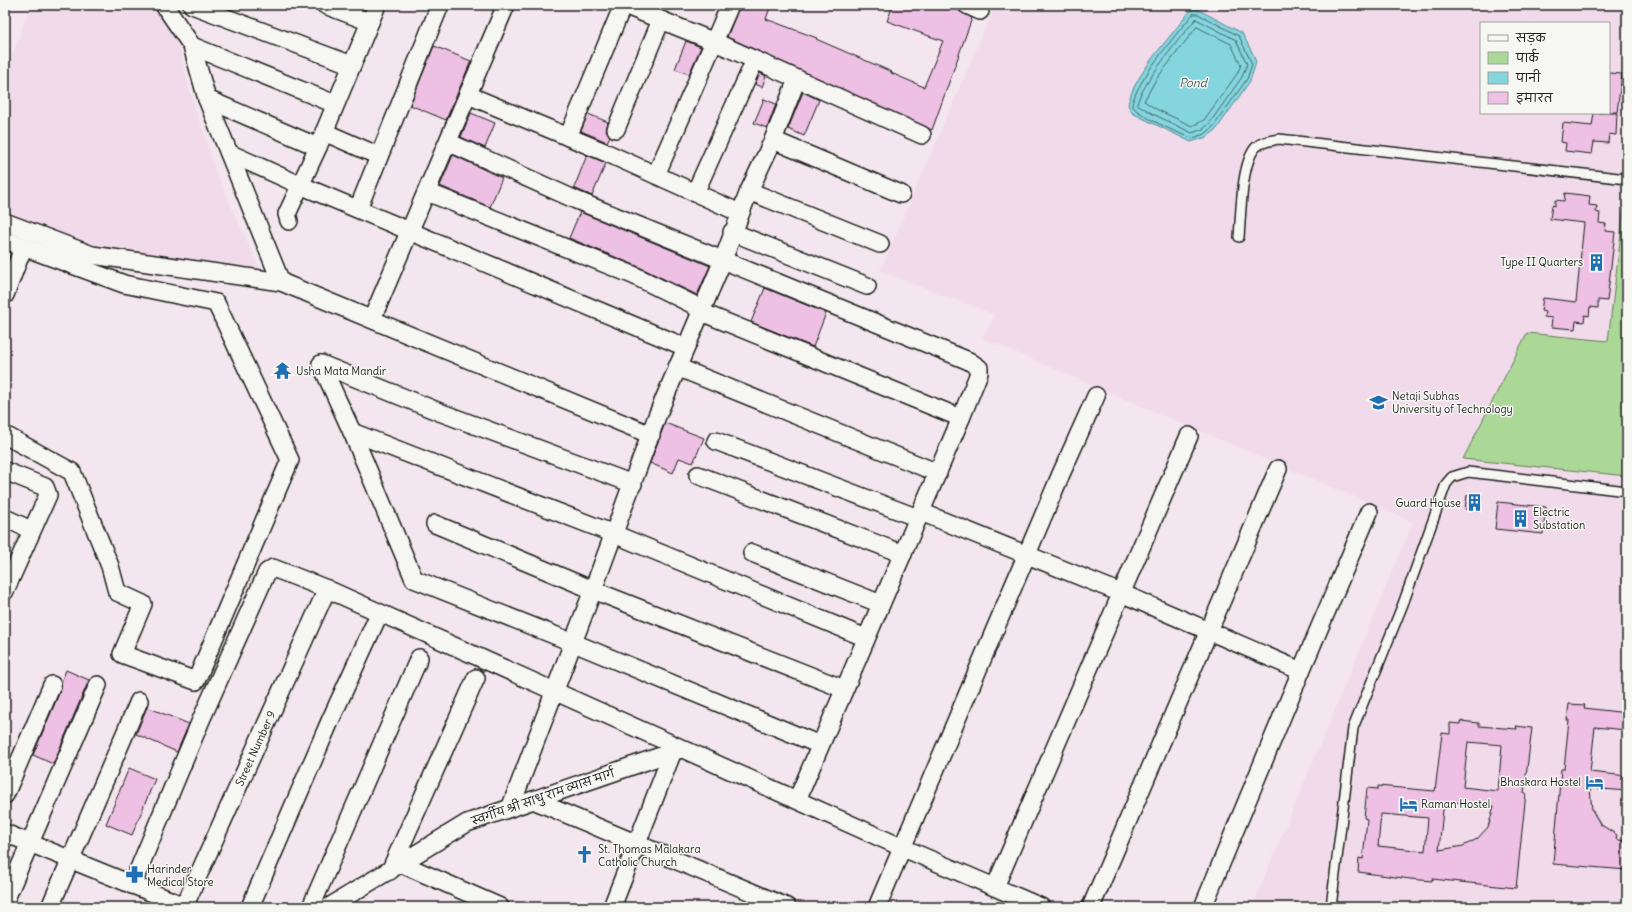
<svg xmlns="http://www.w3.org/2000/svg" width="1632" height="912" font-family="Delius,'Playpen Sans Deva',sans-serif">
  <style>
    .built { fill: #f1dbeb; fill-rule: evenodd }
    .green { fill: #acd897; stroke: #647a5a }
    .water { fill: #84d5de; stroke: #5a8b90 }
    .lines { fill: none; stroke-linecap: round; stroke-linejoin: round }
    .shore { stroke: #46666a; stroke-width: 1 }
    .building { fill: #edc0e4; stroke: #1c1c1c; fill-rule: evenodd }
    .service-casing { stroke: #1c1c1c; stroke-width: 12 }
    .minor-casing { stroke: #1c1c1c; stroke-width: 20 }
    .service { stroke: #f6f6f2; stroke-width: 9 }
    .minor { stroke: #f6f6f2; stroke-width: 17 }
    .labels { text-anchor: middle; stroke-width: 3; stroke-linejoin: round; paint-order: stroke }
    .poi-label { font-size: 11px; fill: #1c1c1c; stroke: #f6f6f2; text-anchor: start }
    .street-label { font-size: 11px; fill: #1c1c1c; stroke: #f6f6f2 }
    .water-label { font-size: 12px; font-style: italic; fill: #405d60; stroke: #f6f6f2 }
  </style>
  <rect width="100%" height="100%" fill="#f3e6ee"/>
  <filter id="ink" filterUnits="userSpaceOnUse"><feTurbulence type="fractalNoise" baseFrequency=".025" numOctaves="2"/><feDisplacementMap in="SourceGraphic" scale="8" xChannelSelector="R" yChannelSelector="G"/><feConvolveMatrix kernelMatrix="1 2 1 2 8 2 1 2 1" color-interpolation-filters="sRGB"/></filter>
  <g filter="url(#ink)">
    <g class="built">
      <path d="M31,5H170L189,88L217,175L262,274L86,250L5,214V74Z"/>
      <path d="M995,5H1627V907H1252L1413,522L982,338L995,315L880,271ZM1481,23H1609V113H1481Z"/>
    </g>
    <path class="green" d="M1626,191L1627,476L1463,459L1527,333L1608,341Z"/>
    <path class="water" d="M1194,9L1199,10L1242,33L1254,56L1256,63L1250,81L1216,130L1207,137L1191,142L1132,113L1128,105C1132,77 1172,35 1190,11Z"/>
    <g class="lines">
      <g class="shore">
        <path d="M1193,14H1198L1239,36L1252,64L1247,79L1213,127L1205,134L1192,138C1181,135 1135,114 1132,105C1135,83 1177,33 1193,14Z"/>
        <path d="M1196,19L1236,40L1247,64L1242,77L1209,124L1203,129L1192,133L1153,114L1137,104C1140,87 1183,33 1196,19Z"/>
        <path d="M1197,27L1231,44L1241,65L1237,74L1204,120L1192,126L1156,109L1144,101L1155,81Z"/>
      </g>
    </g>
    <g class="building">
      <path d="M740,5H771L766,19L817,38L816,39L892,72L891,73L924,87L943,41L887,21L893,5H957L959,11L972,18L932,130L727,37Z"/>
      <path d="M686,41L701,47L689,74L675,69Z"/>
      <path d="M434,46L471,61L446,120L410,105Z"/>
      <path d="M760,73L766,76L762,87L755,84Z"/>
      <path d="M1609,73L1622,74L1617,112H1609Z"/>
      <path d="M803,92L819,100L804,136L788,129Z"/>
      <path d="M764,99L776,104L767,128L754,123Z"/>
      <path d="M471,113L495,123L485,148L461,137Z"/>
      <path d="M1594,113H1617L1616,135L1609,134L1608,143L1594,142L1592,154L1565,151L1566,143L1561,142L1563,123L1592,126Z"/>
      <path d="M588,114L608,122L606,130L610,136L607,142L581,131Z"/>
      <path d="M453,155L502,178L490,207L440,186Z"/>
      <path d="M587,155L606,163L592,196L574,188Z"/>
      <path d="M1565,193L1590,196L1589,205L1597,206L1596,212L1600,213L1599,223L1606,224L1605,231L1615,232L1607,301L1598,300V308L1590,307L1589,316L1585,315L1584,322L1576,321L1575,329L1551,327L1552,318L1544,317L1545,312L1541,311L1543,298L1576,302L1584,223L1550,219L1552,205L1555,206V200L1564,201Z"/>
      <path d="M580,212L710,266L697,295L637,266L569,238Z"/>
      <path d="M765,288L826,313L813,347L751,322Z"/>
      <path d="M665,423L704,438L693,463L679,458L673,473L650,463Z"/>
      <path d="M1467,495L1482,496L1480,511L1465,509Z"/>
      <path d="M1498,502L1546,507L1543,534L1495,529Z"/>
      <path d="M66,670L89,680L53,764L33,755L61,689V682Z"/>
      <path d="M1569,704L1585,705L1584,708L1627,713V730L1595,727L1590,772L1627,776V791L1590,788L1592,810L1600,824L1617,835L1616,839L1627,842V870L1553,864L1561,769H1564L1569,720H1567Z"/>
      <path d="M147,707L189,724L177,752L136,734Z"/>
      <path d="M1460,721L1479,723V726L1517,729L1516,726L1532,728L1524,793H1526L1516,888L1432,879V881L1410,879L1358,872L1359,858L1363,859L1367,819L1364,818L1367,788L1378,789V786L1435,791L1442,733L1450,734V723L1460,724ZM1468,742L1502,745L1498,791L1463,787ZM1453,802L1494,806L1488,827L1477,839L1463,846L1439,850L1443,810ZM1381,814L1428,818L1425,851L1378,846Z"/>
      <path d="M129,768L155,779L132,835L106,824Z"/>
    </g>
    <g class="lines">
      <defs>
        <g id="service">
          <path d="M1239,237C1241,215 1241,163 1256,147C1262,141 1271,141 1279,139L1627,179"/>
          <path d="M1331,907L1353,728L1403,604L1446,484L1452,477L1468,472L1627,491"/>
        </g>
        <g id="minor">
          <path d="M164,5L192,46L207,99L281,282"/>
          <path d="M192,5L352,65"/>
          <path d="M325,5L370,22"/>
          <path d="M624,5L715,42L922,135"/>
          <path d="M967,5L980,11"/>
          <path d="M192,46L335,104"/>
          <path d="M468,95L607,153L740,213"/>
          <path d="M207,99L318,147"/>
          <path d="M616,129L661,20"/>
          <path d="M324,132L379,156"/>
          <path d="M568,137L623,5"/>
          <path d="M773,140L901,194"/>
          <path d="M448,142L576,200L969,361L979,368V373L961,418L797,800"/>
          <path d="M229,153L300,185L685,347"/>
          <path d="M656,175L730,5"/>
          <path d="M749,191L880,244"/>
          <path d="M427,192L633,275L692,304L701,312L961,418"/>
          <path d="M695,193L755,60"/>
          <path d="M358,209L440,5"/>
          <path d="M289,221L287,214L318,147L377,5"/>
          <path d="M5,222L92,255L281,282L651,435"/>
          <path d="M732,232L867,286"/>
          <path d="M5,240L124,284L216,303L290,460L196,681L122,654L143,604L117,592L110,566L72,472L5,435"/>
          <path d="M5,295L23,248"/>
          <path d="M372,319L506,5"/>
          <path d="M321,364L352,432L414,579L574,643L820,745"/>
          <path d="M321,364L442,413L633,484"/>
          <path d="M677,367L938,473"/>
          <path d="M352,432L614,534L866,638"/>
          <path d="M716,441L918,518"/>
          <path d="M5,471L45,487L48,495L5,591"/>
          <path d="M698,475L903,554"/>
          <path d="M921,512L1121,593L1301,671"/>
          <path d="M5,518L31,530"/>
          <path d="M435,524L593,590L844,689"/>
          <path d="M752,553L881,604"/>
          <path d="M5,795L52,685"/>
          <path d="M533,800L787,907"/>
          <path d="M511,806L593,590L657,416L723,260L749,191L773,140L797,79"/>
          <path d="M5,833L187,907"/>
          <path d="M402,864L500,907"/>
          <path d="M390,871L476,678"/>
          <path d="M132,885L201,720L267,572L273,568L327,589L901,847L1041,907"/>
          <path d="M995,887L1189,436"/>
          <path d="M5,901L98,685"/>
          <path d="M50,907L139,701"/>
          <path id="s1" d="M184,907L327,589"/>
          <path d="M250,907L330,721L379,614"/>
          <path d="M311,907L419,658"/>
          <path d="M329,907L467,823L681,749"/>
          <path d="M612,907L673,751"/>
          <path d="M877,907L1061,474L1096,396"/>
          <path d="M1091,907L1278,469"/>
          <path d="M1203,907L1301,671L1369,512"/>
        </g>
      </defs>
      <use href="#service" class="service-casing"/>
      <use href="#minor" class="minor-casing"/>
      <use href="#service" class="service"/>
      <use href="#minor" class="minor"/>
    </g>
  </g>
  <defs>
    <symbol id="building-bare" viewBox="-9 -9 18 18"><path d="M-4-6H4V6H1V3H-1V6H-4ZM-2.5-4.3h1.7v1.8h-1.7ZM.8-4.3h1.7v1.8H.8ZM-2.5-1h1.7V.8h-1.7ZM.8-1h1.7V.8H.8Z" fill="#1f6fb2" stroke="#f6f6f2" stroke-width="2.5" paint-order="stroke"/></symbol>
    <symbol id="temple-bare" viewBox="-9 -9 18 18"><path d="M0-6L5-2H3V0L6.5 2.5H4V6H1.5V3h-3V6H-4V2.5H-6.5L-3 0V-2H-5Z" fill="#1f6fb2" stroke="#f6f6f2" stroke-width="2.5" paint-order="stroke"/></symbol>
    <symbol id="university-bare" viewBox="-9 -9 18 18"><path d="M0-5L7-2L0 1L-7-2ZM-4 1L0 2.5L4 1V4Q0 6-4 4Z" fill="#1f6fb2" stroke="#f6f6f2" stroke-width="2.5" paint-order="stroke"/></symbol>
    <symbol id="hotel-bare" viewBox="-9 -9 18 18"><path d="M-6-4.5h1.5V1H6V5H4.5V3h-9V5H-6ZM-4 0a1.8 1.8 0 1 1 3.6 0ZM.5 0V-2.5h3Q6-2.5 6 0Z" fill="#1f6fb2" stroke="#f6f6f2" stroke-width="2.5" paint-order="stroke"/></symbol>
    <symbol id="church-bare" viewBox="-9 -9 18 18"><path d="M-1.2-6h2.4v3.5h3.3v2.4h-3.3V6h-2.4V-.1h-3.3v-2.4h3.3Z" fill="#1f6fb2" stroke="#f6f6f2" stroke-width="2.5" paint-order="stroke"/></symbol>
    <symbol id="pharmacy-bare" viewBox="-9 -9 18 18"><path d="M-2-6h4v4h4v4h-4v4h-4v-4h-4v-4h4Z" fill="#1f6fb2" stroke="#f6f6f2" stroke-width="2.5" paint-order="stroke"/></symbol>
  </defs>
  <g fill-rule="evenodd">
    <use href="#building-bare" x="1584" y="250" width="25" height="25"/>
    <use href="#temple-bare" x="270" y="358" width="25" height="25"/>
    <use href="#university-bare" x="1366" y="390" width="25" height="25"/>
    <use href="#building-bare" x="1462" y="490" width="25" height="25"/>
    <use href="#building-bare" x="1508" y="506" width="25" height="25"/>
    <use href="#hotel-bare" x="1582" y="770" width="25" height="25"/>
    <use href="#hotel-bare" x="1396" y="792" width="25" height="25"/>
    <use href="#church-bare" x="572" y="842" width="25" height="25"/>
    <use href="#pharmacy-bare" x="122" y="862" width="25" height="25"/>
  </g>
  <g class="labels">
    <g class="poi-label">
      <text x="1583" y="266" text-anchor="end">Type II Quarters</text>
      <text x="296" y="375">Usha Mata Mandir</text>
      <text x="1392" y="400">Netaji Subhas<tspan x="1392" dy="13">University of Technology</tspan></text>
      <text x="1461" y="507" text-anchor="end">Guard House</text>
      <text x="1533" y="516">Electric<tspan x="1533" dy="13">Substation</tspan></text>
      <text x="1581" y="786" text-anchor="end">Bhaskara Hostel</text>
      <text x="1421" y="808">Raman Hostel</text>
      <text x="598" y="853">St. Thomas Malakara<tspan x="598" dy="13">Catholic Church</tspan></text>
      <text x="147" y="873">Harinder<tspan x="147" dy="13">Medical Store</tspan></text>
    </g>
    <g class="street-label">
      <text dy="4" stroke="none"><textPath href="#s1" startOffset="174">Street Number 9</textPath></text>
      <text transform="translate(543 797) rotate(-19)" y="4">स्वर्गीय श्री साधु राम व्यास मार्ग</text>
    </g>
    <g class="water-label">
      <text x="1193" y="87">Pond</text>
    </g>
  </g>
  <rect width="1632" height="912" fill="none" stroke="#f6f6f2" stroke-width="20"/>
  <rect x="10" y="10" width="1612" height="892" fill="none" stroke="#1c1c1c" stroke-width="1.5" filter="url(#ink)"/>
  <rect x="1480" y="22" width="130" height="92" fill="#f6f6f2" stroke="#9f9f9c"/>
  <rect x="1488" y="35" width="20" height="6" fill="#f6f6f2" stroke="#9f9f9c"/>
  <text x="1516" y="42" font-size="12" fill="#1c1c1c">सड़क</text>
  <rect x="1488" y="52" width="20" height="12" fill="#acd897" stroke="#9f9f9c"/>
  <text x="1516" y="62" font-size="12" fill="#1c1c1c">पार्क</text>
  <rect x="1488" y="72" width="20" height="12" fill="#84d5de" stroke="#9f9f9c"/>
  <text x="1516" y="82" font-size="12" fill="#1c1c1c">पानी</text>
  <rect x="1488" y="92" width="20" height="12" fill="#edc0e4" stroke="#9f9f9c"/>
  <text x="1516" y="102" font-size="12" fill="#1c1c1c">इमारत</text>
</svg>
